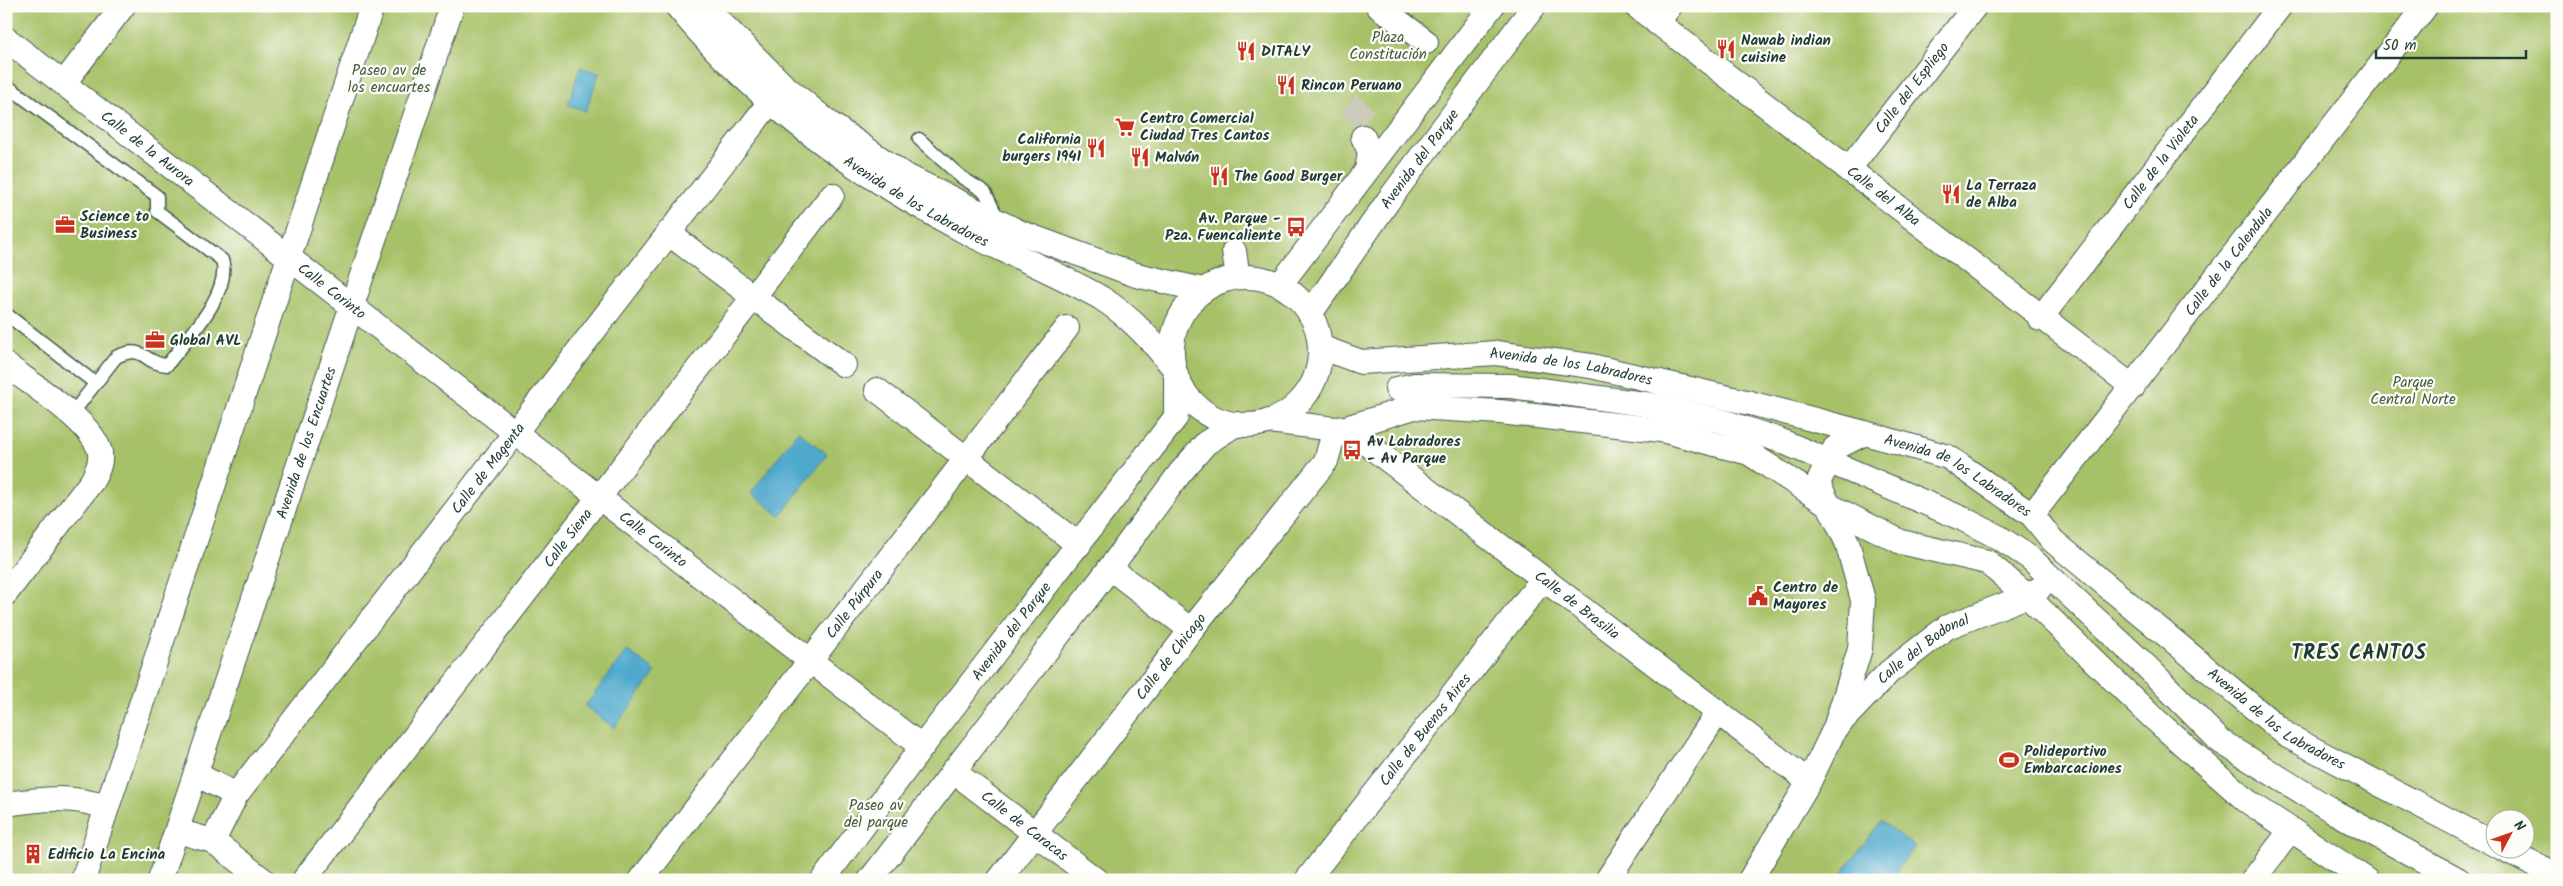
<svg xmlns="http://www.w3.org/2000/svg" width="2563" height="886" font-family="Kalam,sans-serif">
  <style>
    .green { fill: #a7c167; stroke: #637f4e; fill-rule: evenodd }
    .water { fill: #50a9cd; stroke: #387380 }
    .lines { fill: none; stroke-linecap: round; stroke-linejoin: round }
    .street-tunnel { stroke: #cdcbbc; stroke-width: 24; stroke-dasharray: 24 12; stroke-linecap: butt }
    .lane-casing { stroke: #40584e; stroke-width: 15 }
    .street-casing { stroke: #40584e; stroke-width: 26 }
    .lane { stroke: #fff; stroke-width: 12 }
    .street { stroke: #fff; stroke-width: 24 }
    .labels { text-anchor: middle; stroke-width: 4.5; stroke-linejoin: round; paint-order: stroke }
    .park-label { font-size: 15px; fill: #415e41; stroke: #fdfcf7 }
    .poi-label { font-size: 15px; font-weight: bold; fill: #1f3d34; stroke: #fdfcf7; text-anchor: start }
    .street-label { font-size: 15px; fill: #1f3d34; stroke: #fdfcf7 }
    .district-label { font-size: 20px; font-weight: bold; letter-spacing: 1px; fill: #1f3d34; stroke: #fdfcf7 }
  </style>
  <rect width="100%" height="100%" fill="#fdfcf7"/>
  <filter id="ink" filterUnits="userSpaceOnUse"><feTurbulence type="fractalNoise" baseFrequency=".02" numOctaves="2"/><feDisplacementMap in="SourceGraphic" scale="10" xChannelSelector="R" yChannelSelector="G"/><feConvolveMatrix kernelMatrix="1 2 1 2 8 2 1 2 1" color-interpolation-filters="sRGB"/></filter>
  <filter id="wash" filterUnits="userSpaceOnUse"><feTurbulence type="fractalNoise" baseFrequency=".0096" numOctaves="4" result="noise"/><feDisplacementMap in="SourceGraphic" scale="20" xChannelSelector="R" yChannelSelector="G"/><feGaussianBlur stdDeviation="1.12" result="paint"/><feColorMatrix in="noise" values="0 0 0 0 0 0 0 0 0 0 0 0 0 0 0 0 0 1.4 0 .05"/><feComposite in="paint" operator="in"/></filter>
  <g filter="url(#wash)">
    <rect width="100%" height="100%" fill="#f8eede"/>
    <path class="green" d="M6,6H2557V880H6ZM2496,818H2526V848H2496Z"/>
    <g class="water">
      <path d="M580,67L599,73L586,111L568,105Z"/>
      <path d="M798,431L827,454L780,516L751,493Z"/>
      <path d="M627,650L656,672L614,728L585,706Z"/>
      <path d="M1881,821L1915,847L1889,880H1837Z"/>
    </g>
  </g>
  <g filter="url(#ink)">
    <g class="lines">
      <path class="street-tunnel" d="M1348,104L1374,126"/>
      <defs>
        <g id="lane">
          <path d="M6,85L157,196V211L222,260C232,293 186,340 167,365C143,364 145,343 116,357L71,415"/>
          <path d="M919,139L961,177L985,192L999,221"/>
          <path d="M6,314L95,383"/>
        </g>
        <g id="street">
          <path id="s1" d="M677,6C755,102 859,176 968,233C1012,255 1058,273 1101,298C1130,316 1153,342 1174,368"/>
          <path d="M704,6L783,85L829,123L904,175L1019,232L1136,275L1203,290"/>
          <path d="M1378,6L1426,42"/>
          <path id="s2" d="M1636,6L2133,387"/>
          <path d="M1657,23L1670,6"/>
          <path id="s3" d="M6,39L922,747"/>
          <path d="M64,83L123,6"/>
          <path d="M1363,137L1370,152L1367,170"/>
          <path id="s4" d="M1848,170L1975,6"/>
          <path d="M668,233L844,365"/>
          <path d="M1234,251L1238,277"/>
          <circle cx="1246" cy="351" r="74"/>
          <path d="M1280,285L1492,6"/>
          <path id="s5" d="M1310,314L1388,201L1534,6"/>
          <path id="s6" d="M2040,319L2280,6"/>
          <path id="s7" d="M1320,347L1361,362L1496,353L1591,366L1750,403L1865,433L1948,457L2032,515L2053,541L2288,736L2496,845"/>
          <path d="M6,365C31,384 89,420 99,449C103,460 97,472 92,481L6,593"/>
          <path d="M1397,389L1415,385L1511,386L1659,406L1725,422L1779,440L1963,519L2000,538L2030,558L2146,666L2220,741L2336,813L2459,880"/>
          <path d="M877,390L1079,545"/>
          <path d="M1269,421L1335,429L1346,428L1414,407L1500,412L1661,430L1749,453L1832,507L1901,542L1987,562L2027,596L2150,715L2247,801L2367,880"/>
          <path id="s8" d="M1346,428L1809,782"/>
          <path id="s9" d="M2032,515L2426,6"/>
          <path d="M1110,568L1191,630"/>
          <path id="s10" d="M1838,725L1889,672L1947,627L2027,596L2039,589"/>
          <path id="s11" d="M953,771L1096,880"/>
          <path d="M196,774L236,795"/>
          <path d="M6,804C41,799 71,795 105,807"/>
          <path d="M177,831L213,841L263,880"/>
          <path id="s12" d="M213,841L236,795L770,102"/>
          <path d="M2502,848L2557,875"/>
          <path d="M83,880L372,6"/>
          <path id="s13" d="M160,880L452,6"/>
          <path id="s14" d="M304,880L832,195"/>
          <path id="s15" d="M641,880L1067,328"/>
          <path id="s16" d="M823,880L922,747L1176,417V375"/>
          <path d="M870,880L1110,568L1180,473L1206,443L1236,424"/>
          <path id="s17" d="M999,880L1191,630L1326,461L1335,429"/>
          <path id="s18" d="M1307,880L1543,579"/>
          <path d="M1607,880L1718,712"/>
          <path d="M1750,880L1809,782L1835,728L1860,649L1863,600L1847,542L1818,483L1835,448L1865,433"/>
          <path d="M2253,880L2291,830"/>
        </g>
      </defs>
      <use href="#lane" class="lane-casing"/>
      <use href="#street" class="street-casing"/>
      <use href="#lane" class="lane"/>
      <use href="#street" class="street"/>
    </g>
  </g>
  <defs>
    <symbol id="restaurant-bare" viewBox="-9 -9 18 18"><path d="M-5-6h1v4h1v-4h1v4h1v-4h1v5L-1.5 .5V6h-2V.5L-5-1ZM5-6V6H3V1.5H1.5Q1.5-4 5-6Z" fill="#c8321e" stroke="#fdfcf7" stroke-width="2.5" paint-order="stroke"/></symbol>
    <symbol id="supermarket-bare" viewBox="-9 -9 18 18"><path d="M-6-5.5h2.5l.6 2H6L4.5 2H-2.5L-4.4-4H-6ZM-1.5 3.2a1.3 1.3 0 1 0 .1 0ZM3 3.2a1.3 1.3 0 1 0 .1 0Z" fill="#c8321e" stroke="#fdfcf7" stroke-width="2.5" paint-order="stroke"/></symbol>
    <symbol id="office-bare" viewBox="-9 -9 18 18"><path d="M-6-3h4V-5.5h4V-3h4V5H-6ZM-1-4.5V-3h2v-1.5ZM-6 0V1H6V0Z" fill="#c8321e" stroke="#fdfcf7" stroke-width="2.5" paint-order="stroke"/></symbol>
    <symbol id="bus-bare" viewBox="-9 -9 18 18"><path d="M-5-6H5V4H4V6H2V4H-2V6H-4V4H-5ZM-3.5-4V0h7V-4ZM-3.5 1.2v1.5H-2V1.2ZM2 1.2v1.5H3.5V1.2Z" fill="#c8321e" stroke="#fdfcf7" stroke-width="2.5" paint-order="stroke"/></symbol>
    <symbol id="civic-bare" viewBox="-9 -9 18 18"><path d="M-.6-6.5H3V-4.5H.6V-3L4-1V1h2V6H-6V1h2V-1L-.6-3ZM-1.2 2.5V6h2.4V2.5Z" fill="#c8321e" stroke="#fdfcf7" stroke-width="2.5" paint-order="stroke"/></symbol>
    <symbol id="stadium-bare" viewBox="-9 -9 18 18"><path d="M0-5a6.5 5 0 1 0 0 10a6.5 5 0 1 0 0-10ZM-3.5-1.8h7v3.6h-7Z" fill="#c8321e" stroke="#fdfcf7" stroke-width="2.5" paint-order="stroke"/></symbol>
    <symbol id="building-bare" viewBox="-9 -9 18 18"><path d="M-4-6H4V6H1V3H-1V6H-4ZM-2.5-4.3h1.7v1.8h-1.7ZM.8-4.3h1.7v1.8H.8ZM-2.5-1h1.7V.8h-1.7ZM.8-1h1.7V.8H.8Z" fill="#c8321e" stroke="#fdfcf7" stroke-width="2.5" paint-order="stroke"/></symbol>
  </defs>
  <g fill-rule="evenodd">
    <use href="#restaurant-bare" x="1712" y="35" width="28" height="28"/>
    <use href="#restaurant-bare" x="1232" y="37" width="28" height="28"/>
    <use href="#restaurant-bare" x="1272" y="71" width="28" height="28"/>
    <use href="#supermarket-bare" x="1111" y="113" width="28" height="28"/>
    <use href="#restaurant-bare" x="1082" y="134" width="28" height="28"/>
    <use href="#restaurant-bare" x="1126" y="143" width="28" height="28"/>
    <use href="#restaurant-bare" x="1205" y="162" width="28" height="28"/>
    <use href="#restaurant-bare" x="1937" y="180" width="28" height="28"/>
    <use href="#office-bare" x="51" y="211" width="28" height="28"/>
    <use href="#bus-bare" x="1282" y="213" width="28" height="28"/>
    <use href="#office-bare" x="141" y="326" width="28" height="28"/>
    <use href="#bus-bare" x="1338" y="436" width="28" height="28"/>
    <use href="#civic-bare" x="1744" y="582" width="28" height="28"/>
    <use href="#stadium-bare" x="1995" y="746" width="28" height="28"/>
    <use href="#building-bare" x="19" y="840" width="28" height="28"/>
  </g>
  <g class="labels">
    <g class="park-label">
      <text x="1388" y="42">Plaza<tspan x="1388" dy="17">Constitución</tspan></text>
      <text x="389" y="75">Paseo av de<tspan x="389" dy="17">los encuartes</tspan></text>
      <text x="2413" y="387">Parque<tspan x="2413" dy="17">Central Norte</tspan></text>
      <text x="876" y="810">Paseo av<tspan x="876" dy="17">del parque</tspan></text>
    </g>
    <g class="poi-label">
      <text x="1741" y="45">Nawab indian<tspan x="1741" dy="17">cuisine</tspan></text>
      <text x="1261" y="56">DITALY</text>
      <text x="1301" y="90">Rincon Peruano</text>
      <text x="1140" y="123">Centro Comercial<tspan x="1140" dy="17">Ciudad Tres Cantos</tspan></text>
      <text x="1081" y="144" text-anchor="end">California<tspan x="1081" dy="17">burgers 1941</tspan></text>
      <text x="1155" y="162">Malvón</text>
      <text x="1234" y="181">The Good Burger</text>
      <text x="1966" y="190">La Terraza<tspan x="1966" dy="17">de Alba</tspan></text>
      <text x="80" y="221">Science to<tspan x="80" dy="17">Business</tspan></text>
      <text x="1281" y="223" text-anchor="end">Av. Parque -<tspan x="1281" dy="17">Pza. Fuencaliente</tspan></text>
      <text x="170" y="345">Global AVL</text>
      <text x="1367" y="446">Av Labradores<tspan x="1367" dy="17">- Av Parque</tspan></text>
      <text x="1773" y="592">Centro de<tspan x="1773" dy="17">Mayores</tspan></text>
      <text x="2024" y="756">Polideportivo<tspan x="2024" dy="17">Embarcaciones</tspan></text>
      <text x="48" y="859">Edificio La Encina</text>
    </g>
    <g class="street-label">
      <text dy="5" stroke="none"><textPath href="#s4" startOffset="104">Calle del Espliego</textPath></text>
      <text dy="5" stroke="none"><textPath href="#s3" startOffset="179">Calle de la Aurora</textPath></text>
      <text dy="5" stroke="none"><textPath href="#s5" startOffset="190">Avenida del Parque</textPath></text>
      <text dy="5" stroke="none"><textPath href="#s6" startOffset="198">Calle de la Violeta</textPath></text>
      <text dy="5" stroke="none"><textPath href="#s2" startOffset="312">Calle del Alba</textPath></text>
      <text dy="5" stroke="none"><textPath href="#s1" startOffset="311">Avenida de los Labradores</textPath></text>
      <text dy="5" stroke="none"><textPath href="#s9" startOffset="321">Calle de la Calendula</textPath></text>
      <text dy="5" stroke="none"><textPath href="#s3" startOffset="412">Calle Corinto</textPath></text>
      <text dy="5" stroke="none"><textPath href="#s7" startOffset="255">Avenida de los Labradores</textPath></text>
      <text dy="5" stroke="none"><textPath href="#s13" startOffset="461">Avenida de los Encuartes</textPath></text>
      <text dy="5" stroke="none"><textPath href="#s12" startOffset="464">Calle de Magenta</textPath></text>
      <text dy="5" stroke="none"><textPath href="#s7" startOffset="660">Avenida de los Labradores</textPath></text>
      <text dy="5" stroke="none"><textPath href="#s14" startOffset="432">Calle Siena</textPath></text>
      <text dy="5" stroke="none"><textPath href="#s3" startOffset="818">Calle Corinto</textPath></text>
      <text dy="5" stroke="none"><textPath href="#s15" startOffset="349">Calle Púrpura</textPath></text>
      <text dy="5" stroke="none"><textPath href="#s8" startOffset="291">Calle de Brasilia</textPath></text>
      <text dy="5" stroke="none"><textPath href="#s16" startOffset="312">Avenida del Parque</textPath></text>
      <text dy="5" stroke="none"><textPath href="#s10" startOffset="115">Calle del Bodonal</textPath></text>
      <text dy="5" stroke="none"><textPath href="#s17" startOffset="282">Calle de Chicago</textPath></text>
      <text dy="5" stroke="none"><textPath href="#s7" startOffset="1065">Avenida de los Labradores</textPath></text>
      <text dy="5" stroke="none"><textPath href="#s18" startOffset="191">Calle de Buenos Aires</textPath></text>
      <text dy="5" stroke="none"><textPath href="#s11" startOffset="90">Calle de Caracas</textPath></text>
    </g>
    <g class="district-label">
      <text x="2359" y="659">TRES CANTOS</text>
    </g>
  </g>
  <rect width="2563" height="886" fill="none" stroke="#fdfcf7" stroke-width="25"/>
  <g transform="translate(2510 834) rotate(49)"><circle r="24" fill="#fdfcf7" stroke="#a4b0a9"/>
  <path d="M0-4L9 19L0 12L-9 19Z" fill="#c8321e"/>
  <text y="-8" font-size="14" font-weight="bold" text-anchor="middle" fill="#1f3d34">N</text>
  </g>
  <path d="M2376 50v8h150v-8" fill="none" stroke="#1f3d34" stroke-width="2.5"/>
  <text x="2383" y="50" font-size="15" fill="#1f3d34" stroke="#fdfcf7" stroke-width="4" paint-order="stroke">50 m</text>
</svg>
